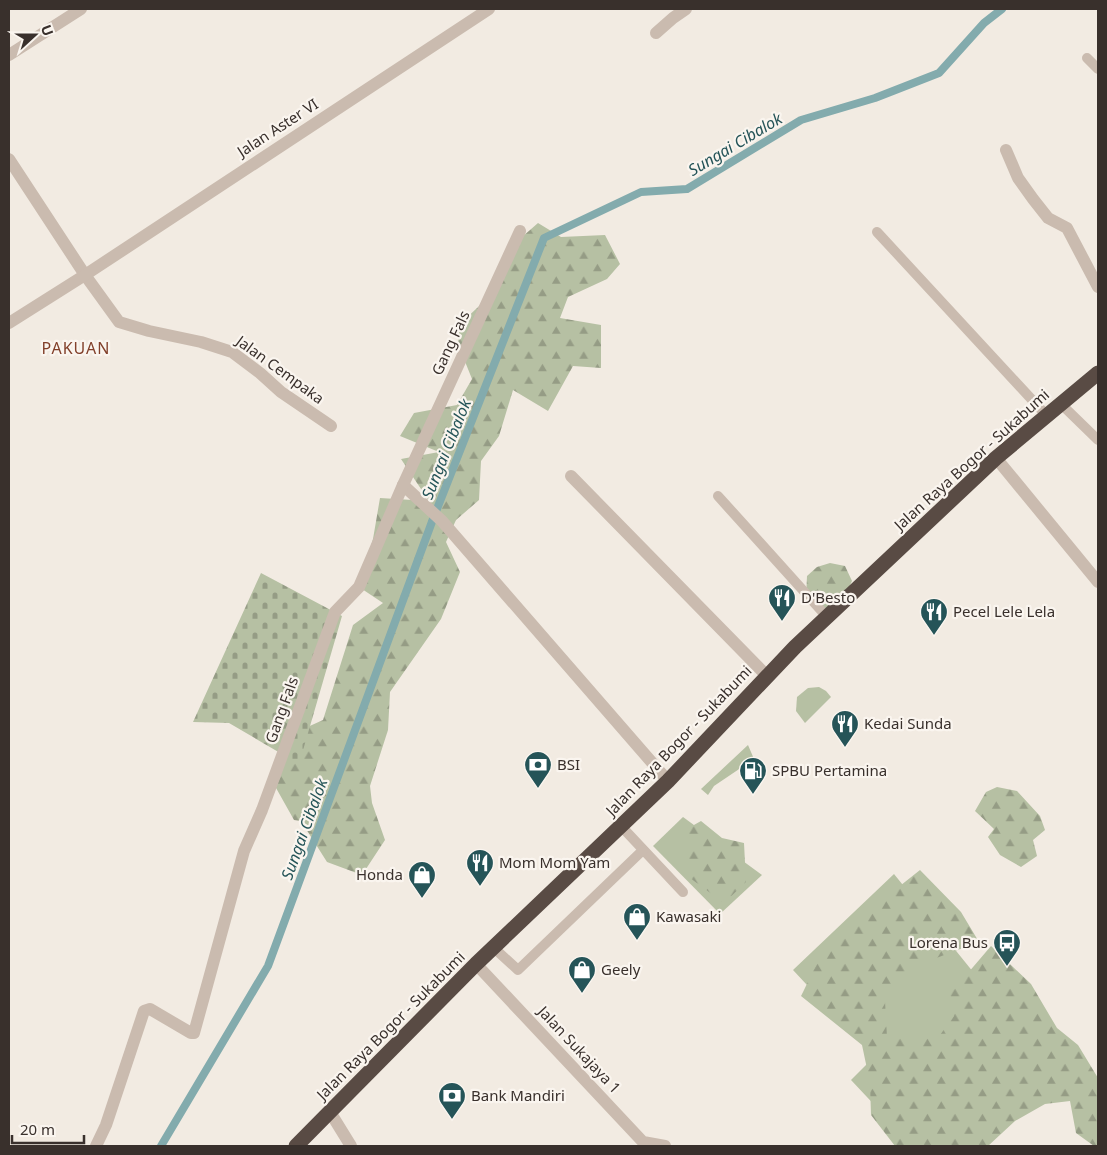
<svg xmlns="http://www.w3.org/2000/svg" width="1107" height="1155" font-family="'Noto Sans',sans-serif">
  <style>
    .grass { fill: #b6c0a3 }
    .forest { fill: url(#forest-firs) }
    .cemetery { fill: url(#cemetery-stones) }
    .lines { fill: none; stroke-linecap: round; stroke-linejoin: round }
    .stream { stroke: #83abad; stroke-width: 8 }
    .lane { stroke: #cabbaf; stroke-width: 10 }
    .street { stroke: #cabbaf; stroke-width: 12 }
    .highway { stroke: #594b44; stroke-width: 15 }
    .labels { text-anchor: middle; stroke-width: 4.5; stroke-linejoin: round; paint-order: stroke }
    .street-label { font-size: 15px; fill: #39302c; stroke: #faf5ef }
    .poi-label { font-size: 15px; fill: #39302c; stroke: #faf5ef; text-anchor: start }
    .water-label { font-size: 16px; font-style: italic; fill: #255458; stroke: #faf5ef }
    .neighbourhood-label { font-size: 16px; letter-spacing: 1px; fill: #82402b; stroke: #faf5ef }
  </style>
  <defs>
    <pattern id="forest-firs" width="22" height="20" patternUnits="userSpaceOnUse" patternTransform="scale(1.25)"><rect width="22" height="20" fill="#b6c0a3"/><path d="M5 1l3.5 6h-7zM16 11l3.5 6h-7z" fill="#959c85"/></pattern>
    <pattern id="cemetery-stones" width="16" height="16" patternUnits="userSpaceOnUse" patternTransform="scale(1.25)"><rect width="16" height="16" fill="#b6c0a3"/><path d="M2 7V4a2 2 0 0 1 4 0v3zM10 15v-3a2 2 0 0 1 4 0v3z" fill="#959c85"/></pattern>
  </defs>
  <rect width="100%" height="100%" fill="#f2ebe2"/>
  <g class="grass">
    <path d="M819,687L826,691L831,697L805,723L796,711L797,697L808,688Z"/>
    <path d="M748,745L754,759L714,786L708,795L701,789Z"/>
    <path d="M683,817L762,875L720,914L653,846Z"/>
    <path d="M894,874L1045,1061L913,1146L851,1080L874,1057L793,970Z"/>
  </g>
  <g class="forest">
    <path d="M538,223L561,237L605,235L620,264L607,279L568,297L560,318L601,325V368L573,366L548,411L513,390L499,436L481,461L479,500L456,520L446,542L460,572L441,619L390,692L388,730L370,786L372,803L385,840L362,875L327,862L301,821L294,820L271,779L292,734L323,720L353,625L383,603L359,587L373,539L380,498L429,501L401,459L439,452L400,436L414,413L457,405L472,379L458,344L460,324L493,293L505,252Z"/>
    <path d="M830,563L845,566L852,581L842,602L820,611L806,600L807,576L817,567Z"/>
    <path d="M997,787L1017,791L1040,816L1045,830L1033,840L1037,856L1021,867L1000,855L988,837L994,829L975,811L986,792Z"/>
    <path d="M701,821L722,838L744,843L746,882L724,903L690,878L681,854L690,841L685,830Z"/>
    <path d="M920,870L961,912L979,942L915,966L885,1001L887,1037L940,1035L954,1016L950,994L991,946L1031,984L1057,1028L1078,1045L1098,1078V1146H1094L1076,1133L1070,1101L1045,1104L1015,1121L988,1146H895L871,1115L870,1083L862,1045L801,996C807,985 812,971 819,961C848,926 885,898 920,870Z"/>
  </g>
  <path class="cemetery" d="M261,573L342,616L299,764L229,723L193,722Z"/>
  <g class="lines">
    <path class="stream" d="M161,1146L268,966L433,519L544,238L641,192L687,189L801,120L875,98L939,73L984,23L1002,9"/>
    <g class="lane">
      <path d="M1087,58L1098,69"/>
      <path d="M877,232L1047,416"/>
      <path d="M1061,404L1098,440"/>
      <path d="M718,496L827,617"/>
      <path d="M621,826L683,892"/>
      <path d="M494,948L518,970L643,850"/>
    </g>
    <g class="street">
      <path d="M656,33L673,18L686,9"/>
      <path d="M9,55L81,9"/>
      <path d="M1006,150L1018,178L1033,199L1048,218L1067,228L1098,287"/>
      <path d="M9,159L85,275L119,322L149,331L201,342L232,352L260,373L281,392L331,426"/>
      <path d="M9,323L85,275L489,9"/>
      <path d="M996,458L1098,582"/>
      <path d="M571,476L767,676"/>
      <path d="M403,485L442,521L668,781"/>
      <path d="M476,964L643,1142L665,1146"/>
      <path d="M330,1112L351,1146"/>
      <path d="M96,1146L106,1125L144,1011L150,1009L191,1033H194L244,851L262,810L335,612L359,587L403,485L520,231"/>
    </g>
    <path class="highway" d="M296,1146L476,964L668,781L795,647L996,458L1098,373"/>
  </g>
  <defs>
    <symbol id="restaurant-pin" viewBox="-11 -11 22 30"><path d="M0 17L-7.5 6A9.5 9.5 0 1 1 7.5 6Z" fill="#255458" stroke="#faf5ef"/><path d="M-5-6h1v4h1v-4h1v4h1v-4h1v5L-1.5 .5V6h-2V.5L-5-1ZM5-6V6H3V1.5H1.5Q1.5-4 5-6Z" fill="#fff"/></symbol>
    <symbol id="bank-pin" viewBox="-11 -11 22 30"><path d="M0 17L-7.5 6A9.5 9.5 0 1 1 7.5 6Z" fill="#255458" stroke="#faf5ef"/><path d="M-6-4H6V4H-6ZM0-2.3a2.3 2.3 0 1 0 0 4.6a2.3 2.3 0 1 0 0-4.6Z" fill="#fff"/></symbol>
    <symbol id="fuel-pin" viewBox="-11 -11 22 30"><path d="M0 17L-7.5 6A9.5 9.5 0 1 1 7.5 6Z" fill="#255458" stroke="#faf5ef"/><path d="M-5.5-6h7V0h2V4h1.3V-2.5L3-4.5l.8-.8L6-3V5H2.5V1h-1V6h-7ZM-4.2-4.7v3.2H.2V-4.7Z" fill="#fff"/></symbol>
    <symbol id="shop-pin" viewBox="-11 -11 22 30"><path d="M0 17L-7.5 6A9.5 9.5 0 1 1 7.5 6Z" fill="#255458" stroke="#faf5ef"/><path d="M-5-2.5h2.3a2.7 3.5 0 0 1 5.4 0H5L5.5 6h-11ZM-1.5-2.5h3a1.5 2.3 0 0 0-3 0Z" fill="#fff"/></symbol>
    <symbol id="bus-pin" viewBox="-11 -11 22 30"><path d="M0 17L-7.5 6A9.5 9.5 0 1 1 7.5 6Z" fill="#255458" stroke="#faf5ef"/><path d="M-5-6H5V4H4V6H2V4H-2V6H-4V4H-5ZM-3.5-4V0h7V-4ZM-3.5 1.2v1.5H-2V1.2ZM2 1.2v1.5H3.5V1.2Z" fill="#fff"/></symbol>
  </defs>
  <g fill-rule="evenodd">
    <use href="#restaurant-pin" x="766" y="582" width="32" height="43"/>
    <use href="#restaurant-pin" x="918" y="596" width="32" height="43"/>
    <use href="#restaurant-pin" x="829" y="708" width="32" height="43"/>
    <use href="#bank-pin" x="522" y="749" width="32" height="43"/>
    <use href="#fuel-pin" x="737" y="755" width="32" height="43"/>
    <use href="#restaurant-pin" x="464" y="847" width="32" height="43"/>
    <use href="#shop-pin" x="406" y="859" width="32" height="43"/>
    <use href="#shop-pin" x="621" y="901" width="32" height="43"/>
    <use href="#bus-pin" x="991" y="927" width="32" height="43"/>
    <use href="#shop-pin" x="566" y="954" width="32" height="43"/>
    <use href="#bank-pin" x="436" y="1080" width="32" height="43"/>
  </g>
  <g class="labels">
    <g class="street-label">
      <text transform="translate(278 128) rotate(-33)" y="5">Jalan Aster VI</text>
      <text transform="translate(451 343) rotate(-65)" y="5">Gang Fals</text>
      <text transform="translate(280 370) rotate(36)" y="5">Jalan Cempaka</text>
      <text transform="translate(972 460) rotate(-42)" y="5">Jalan Raya Bogor - Sukabumi</text>
      <text transform="translate(282 710) rotate(-70)" y="5">Gang Fals</text>
      <text transform="translate(679 741) rotate(-46)" y="5">Jalan Raya Bogor - Sukabumi</text>
      <text transform="translate(391 1026) rotate(-45)" y="5">Jalan Raya Bogor - Sukabumi</text>
      <text transform="translate(579 1050) rotate(47)" y="5">Jalan Sukajaya 1</text>
    </g>
    <g class="poi-label">
      <text x="801" y="603">D'Besto</text>
      <text x="953" y="617">Pecel Lele Lela</text>
      <text x="864" y="729">Kedai Sunda</text>
      <text x="557" y="770">BSI</text>
      <text x="772" y="776">SPBU Pertamina</text>
      <text x="499" y="868">Mom Mom Yam</text>
      <text x="403" y="880" text-anchor="end">Honda</text>
      <text x="656" y="922">Kawasaki</text>
      <text x="988" y="948" text-anchor="end">Lorena Bus</text>
      <text x="601" y="975">Geely</text>
      <text x="471" y="1101">Bank Mandiri</text>
    </g>
    <g class="water-label">
      <text transform="translate(735 144) rotate(-31)" y="6">Sungai Cibalok</text>
      <text transform="translate(446 449) rotate(-68)" y="6">Sungai Cibalok</text>
      <text transform="translate(304 829) rotate(-70)" y="6">Sungai Cibalok</text>
    </g>
    <g class="neighbourhood-label">
      <text x="76" y="354">PAKUAN</text>
    </g>
  </g>
  <rect width="1107" height="1155" fill="none" stroke="#39302c" stroke-width="20"/>
  <g transform="translate(35 35) rotate(69)" stroke="#faf5ef" stroke-width="4" paint-order="stroke">
  <path d="M0-4L9 19L0 12L-9 19Z" fill="#39302c"/>
  <text y="-8" font-size="14" font-weight="bold" text-anchor="middle" fill="#39302c">U</text>
  </g>
  <path d="M12 1135v8h72v-8" fill="none" stroke="#39302c" stroke-width="2.5"/>
  <text x="20" y="1135" font-size="15" fill="#39302c" stroke="#faf5ef" stroke-width="4" paint-order="stroke">20 m</text>
</svg>
